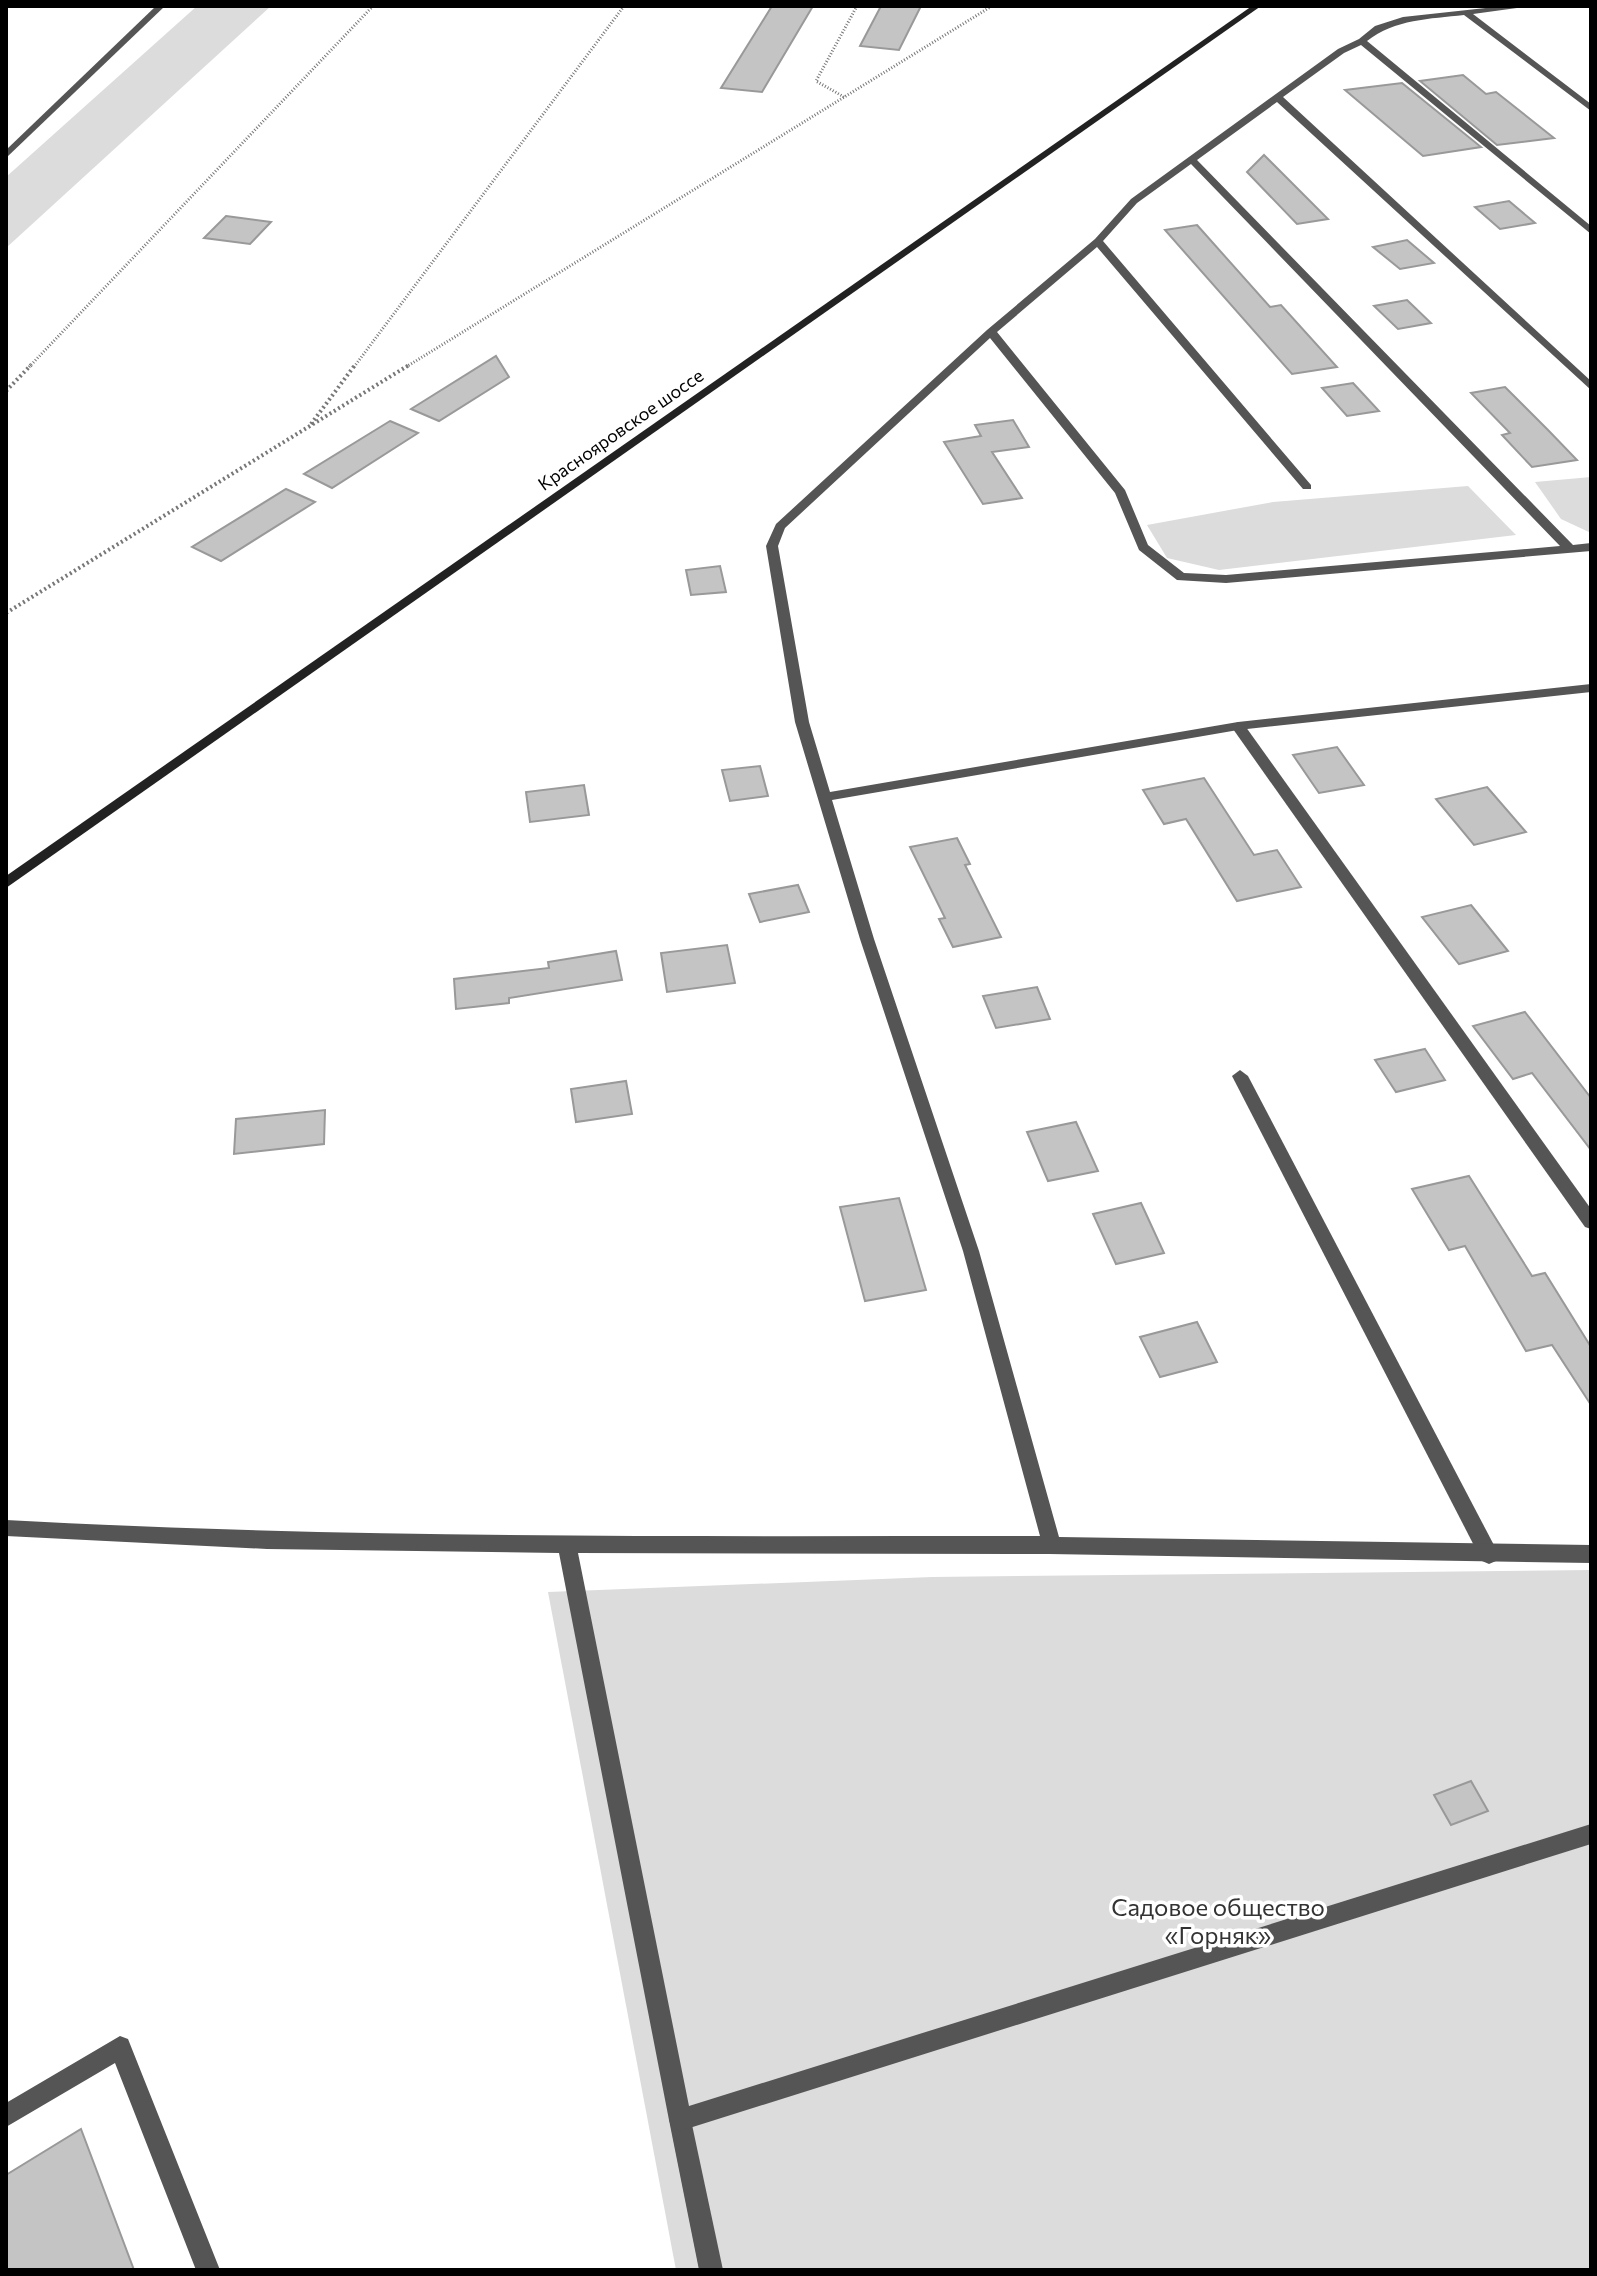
<svg xmlns="http://www.w3.org/2000/svg" width="1597" height="2276" font-family="Commissioner,sans-serif">
  <style>
    .green { fill: #dcdcdc }
    .building { fill: #c4c4c4; stroke: #999; stroke-width: 2 }
    .lines { fill: none; stroke-linecap: round; stroke-linejoin: round }
    .path-far1 { stroke: #777; stroke-width: 3; stroke-dasharray: 1 2; stroke-linecap: butt }
    .path { stroke: #777; stroke-width: 4; stroke-dasharray: 2 3; stroke-linecap: butt }
    .lane { fill: #555; fill-rule: evenodd }
    .street { fill: #555; fill-rule: evenodd }
    .secondary { fill: #222; fill-rule: evenodd }
    .labels { text-anchor: middle; stroke-width: 7; stroke-linejoin: round; paint-order: stroke }
    .far-street-label { font-size: 18px; fill: #000; stroke: #fff }
    .near-park-label { font-size: 24px; fill: #333; stroke: #fff }
  </style>
  <rect width="100%" height="100%" fill="#fff"/>
  <g class="green">
    <path d="M197,6H271L6,248V177Z"/>
    <path d="M1591,477V533L1561,519L1535,482Z"/>
    <path d="M1468,486L1516,535L1219,570L1167,558L1147,525L1273,502Z"/>
    <path d="M1591,1570V2270H676L548,1592L932,1577Z"/>
  </g>
  <g class="building">
    <path d="M772,6H813L762,92L721,88Z"/>
    <path d="M881,6H921L899,50L860,46Z"/>
    <path d="M1463,75L1486,94L1496,92L1554,138L1497,145L1420,81Z"/>
    <path d="M1402,83L1481,147L1423,156L1345,90Z"/>
    <path d="M1264,155L1328,219L1297,224L1247,172Z"/>
    <path d="M1509,201L1535,223L1500,229L1475,207Z"/>
    <path d="M226,216L271,222L250,244L204,238Z"/>
    <path d="M1197,225L1270,307L1281,305L1337,367L1292,374L1165,230Z"/>
    <path d="M1407,240L1434,263L1400,269L1373,247Z"/>
    <path d="M1407,300L1431,323L1398,329L1374,306Z"/>
    <path d="M496,356L509,377L439,421L411,409Z"/>
    <path d="M1353,383L1379,411L1347,416L1322,388Z"/>
    <path d="M1505,387L1548,430L1577,460L1532,467L1502,435L1510,433L1471,393Z"/>
    <path d="M1013,420L1029,447L992,452L1022,498L983,504L944,442L981,436L975,425Z"/>
    <path d="M390,421L418,433L332,488L304,474Z"/>
    <path d="M286,489L315,502L221,561L192,547Z"/>
    <path d="M720,566L726,592L691,595L686,570Z"/>
    <path d="M1337,747L1364,785L1319,793L1293,755Z"/>
    <path d="M760,766L768,796L730,801L722,770Z"/>
    <path d="M1204,778L1254,855L1277,850L1301,887L1237,901L1186,819L1164,824L1143,790Z"/>
    <path d="M584,785L589,815L530,822L526,792Z"/>
    <path d="M1487,787L1526,832L1474,845L1436,799Z"/>
    <path d="M957,838L970,864L965,865L1001,937L953,947L939,919L945,918L910,847Z"/>
    <path d="M798,885L809,912L760,922L749,894Z"/>
    <path d="M1471,905L1508,951L1459,964L1422,917Z"/>
    <path d="M727,945L735,983L667,992L661,953Z"/>
    <path d="M616,951L622,980L509,998V1003L456,1009L454,979L549,968L548,962Z"/>
    <path d="M1037,987L1050,1019L996,1028L983,996Z"/>
    <path d="M1525,1012L1591,1098V1150L1532,1073L1513,1079L1473,1026Z"/>
    <path d="M1425,1049L1445,1080L1396,1092L1375,1060Z"/>
    <path d="M626,1081L632,1114L576,1122L571,1089Z"/>
    <path d="M325,1110L324,1144L234,1154L236,1119Z"/>
    <path d="M1076,1122L1098,1171L1048,1181L1027,1132Z"/>
    <path d="M1469,1176L1532,1276L1545,1273L1591,1347V1405L1552,1345L1526,1351L1465,1246L1449,1250L1412,1189Z"/>
    <path d="M899,1198L926,1290L865,1301L840,1207Z"/>
    <path d="M1141,1203L1164,1253L1116,1264L1093,1214Z"/>
    <path d="M1197,1322L1217,1362L1160,1377L1140,1337Z"/>
    <path d="M1471,1781L1488,1811L1451,1825L1434,1795Z"/>
    <path d="M81,2129L134,2270H6V2175Z"/>
  </g>
  <g class="lines">
    <g class="path-far1">
      <path d="M844,97L816,81L857,6"/>
      <path d="M29,367L373,6"/>
      <path d="M354,367L624,6"/>
      <path d="M406,367L992,6"/>
    </g>
    <g class="path">
      <path d="M6,391L31,365"/>
      <path d="M311,424L355,365"/>
      <path d="M6,613L409,365"/>
    </g>
    <g class="lane">
      <path d="M1238,722L1243,723L1591,1209V1229L1585,1227L1233,729L1231,726Z"/>
      <path d="M1240,1070L1248,1076L1496,1549L1498,1555L1496,1561L1489,1564L1482,1561L1232,1076Z"/>
      <path d="M120,2036L128,2039L220,2270H196L115,2063L6,2127V2103Z"/>
      <path d="M680,2109L688,2112L691,2120L723,2270H699L669,2120L672,2112Z"/>
    </g>
    <g class="street">
      <path d="M156,6H165L6,158V150Z"/>
      <path d="M1504,6H1531L1473,14L1591,104V111L1464,15C1430,19 1395,19 1367,41L1591,226V234L1361,45L1344,53L1283,97L1591,381V390L1277,102L1197,160L1573,545L1591,543V551L1226,583L1177,580L1139,550L1115,493L990,338L785,528L778,546L809,722L830,792L1238,722L1591,684V692L1238,730L832,800L874,939L979,1251L1059,1537L1591,1545V1563L1049,1554L578,1553L689,2106L1591,1824V1844L680,2131L672,2128L669,2120L559,1553L267,1549L6,1536V1520C351,1539 695,1536 1040,1536L963,1251L860,939L795,722L766,546L776,524L987,330L1095,239L1131,199L1338,49L1359,39L1375,26L1403,17ZM1191,164L1560,546L1226,575L1184,573L1148,545L1125,490L997,332L1097,247L1303,489H1311V485L1103,241L1137,203Z"/>
    </g>
    <path class="secondary" d="M1252,6H1261L6,888V876Z"/>
  </g>
  <g class="labels">
    <g class="far-street-label">
      <text transform="translate(621 430) rotate(-35)" y="6">Краснояровское шоссе</text>
    </g>
    <g class="near-park-label">
      <text x="1218" y="1916">Садовое общество<tspan x="1218" dy="28">«Горняк»</tspan></text>
    </g>
  </g>
  <rect width="1597" height="2276" fill="none" stroke="#000000" stroke-width="16"/>
</svg>
